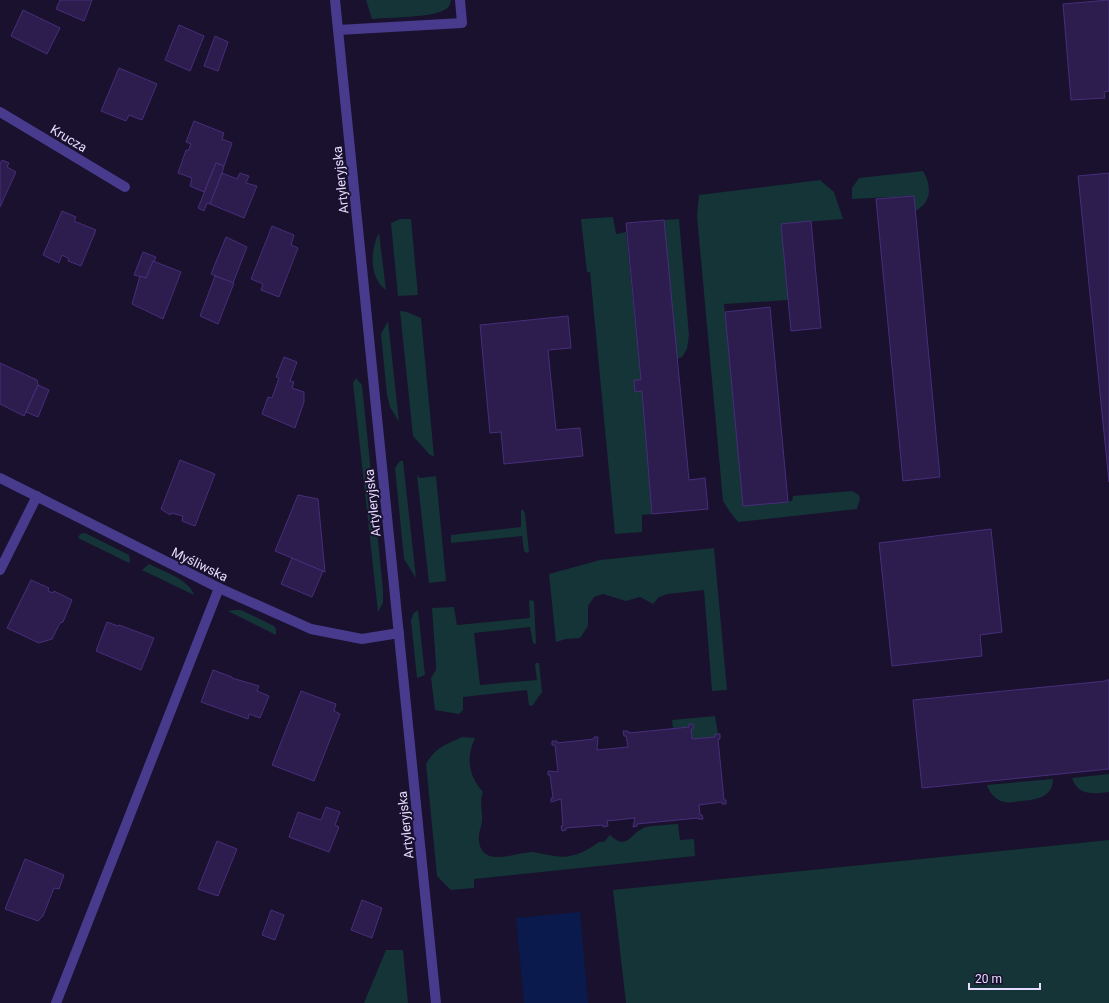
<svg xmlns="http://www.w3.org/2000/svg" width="1109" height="1003" font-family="Roboto,sans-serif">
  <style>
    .green { fill: #143437 }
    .water { fill: #0a1a4d }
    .building { fill: #2d1c4e; stroke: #472e7b }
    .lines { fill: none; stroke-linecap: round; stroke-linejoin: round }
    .service { stroke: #483b8d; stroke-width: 10 }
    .minor { stroke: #483b8d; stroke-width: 10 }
    .tertiary { stroke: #483b8d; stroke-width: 10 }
    .labels { text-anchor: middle; stroke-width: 4; stroke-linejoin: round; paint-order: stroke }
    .street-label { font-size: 13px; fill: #e5dcff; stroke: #19112d }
  </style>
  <rect width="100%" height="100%" fill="#19112d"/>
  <g class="green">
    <path d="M366,0H451C450,5 449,8 444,10C431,18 389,17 372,19Z"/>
    <path d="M923,171C932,186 932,203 915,211L914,196L852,199V188L859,178Z"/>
    <path d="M820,180L834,192L843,219L781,224L788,300L724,304L743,506L792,501L793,496L852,491L859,495L860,499L857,509L738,522L730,512L723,501L697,216L699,195Z"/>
    <path d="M613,217L616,234L626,232L641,380H634L636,392L642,391L652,514L642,515V532L615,534L590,272H587L581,219Z"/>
    <path d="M400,219H411L418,295L398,296L391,223Z"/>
    <path d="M679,219L689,335L687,349L682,357L677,359L664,220Z"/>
    <path d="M379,233L386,290C369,278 370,249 379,233Z"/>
    <path d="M400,311L407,312L421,318L434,456L430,455L413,436Z"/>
    <path d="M388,321L399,422L390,407L387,395L381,334Z"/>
    <path d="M356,378L362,385L383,589V603L378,612L353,383Z"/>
    <path d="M400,461H403L416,578L404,559L395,468Z"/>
    <path d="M417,475L420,478L436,476L446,581L429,583Z"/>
    <path d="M521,510H523L525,513L529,552L527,553L524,551L522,536L451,543V535L521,527Z"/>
    <path d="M85,533L129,555L130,561L129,563L78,538L80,534Z"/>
    <path d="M714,548L727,690L712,691L704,590L668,594L659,597L653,604L640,597L626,601L603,594L594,597L588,606V626L580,638L566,639L556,642L549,574L600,560Z"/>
    <path d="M149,564C162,571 189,579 194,595L142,570Z"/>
    <path d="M530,600L534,601L536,644L533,643L530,627L474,633L480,685L537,680L535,665L536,663H539L542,692L532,706L529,705L527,690L463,697V710L459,714L435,710L431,678L436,670V665L432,608L454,607L457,625L530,618L529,601Z"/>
    <path d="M235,610H241L274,626L276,629V635L228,611Z"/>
    <path d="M418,610L425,675L417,678L411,621L413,614Z"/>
    <path d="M715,716L718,734L715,737L692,739L691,729L693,728V724H689V727L673,728L672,720Z"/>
    <path d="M462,737L475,738C466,758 468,775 483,792C479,803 483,811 482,822C481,828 478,834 479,840C481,869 516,852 533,852C540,853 547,855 554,856C571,859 586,852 599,842H604L610,835C628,852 630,832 646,827C656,825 668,825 678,824L680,840L694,839L695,856L474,879V888L451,890L437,876L426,764C436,747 445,745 462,737Z"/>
    <path d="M1109,774V792C1093,794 1078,796 1072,778Z"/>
    <path d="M1053,779C1053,798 1035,800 1021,801C1013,802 1006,804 999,800C993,797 989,791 987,785Z"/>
    <path d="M1109,840V1003H626L613,890Z"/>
    <path d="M386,950H403L408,1003H364Z"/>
  </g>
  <path class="water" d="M580,912L588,1003H524L516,918Z"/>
  <g class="building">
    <path d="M60,0H92L84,21L56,9Z"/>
    <path d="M1109,0V91L1104,92L1105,98L1071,100L1063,4Z"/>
    <path d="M23,10L60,28L47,54L11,36Z"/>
    <path d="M179,25L204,36L190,71L165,60Z"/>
    <path d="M215,36L228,42L218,71L204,66Z"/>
    <path d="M119,68L157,84L142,120L129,115L126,121L101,111Z"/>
    <path d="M194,121L224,133L222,139L232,143L224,166L216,163L204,192L190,186L192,178L178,173L186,150L188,151L191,144L186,142Z"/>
    <path d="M2,160L9,163L7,167L16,172L0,207V164Z"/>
    <path d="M216,163L224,166L222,173L210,204L207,203L204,211L198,208Z"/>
    <path d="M222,173L237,179L240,173L249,176L246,183L257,186L244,218L210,204Z"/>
    <path d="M1109,173V482L1078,176Z"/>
    <path d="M914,196L940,477L903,481L876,199Z"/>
    <path d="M62,211L76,217L74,221L96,230L81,266L68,261L69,259L62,255L59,263L43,255Z"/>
    <path d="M664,220L689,480L705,478L708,509L652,514L642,391L635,392L634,380H641L626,223Z"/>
    <path d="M811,221L821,328L791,331L781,224Z"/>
    <path d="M272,226L294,235L291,245L298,248L279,297L261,290L263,284L251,279Z"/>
    <path d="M226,237L247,247L233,283L211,274Z"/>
    <path d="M143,252L156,257L146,278L134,275Z"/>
    <path d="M153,261L181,272L163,319L132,304L140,276L146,278Z"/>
    <path d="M215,276L234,283L218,324L200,316Z"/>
    <path d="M770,307L788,502L743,506L725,312Z"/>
    <path d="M568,316L571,348L548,350L556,430L580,428L583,456L504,464L501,432L490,433L480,325Z"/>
    <path d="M284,357L297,362L290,381L294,382L292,388L304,392V402L295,428L262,414L268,397L272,398L279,378L276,377Z"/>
    <path d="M0,363L37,380L38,385L24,416L0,404Z"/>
    <path d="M38,385L49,390L38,417L26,412Z"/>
    <path d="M180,460L215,474L195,526L182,521L183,516L171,513L170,515L161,509Z"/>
    <path d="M298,495L318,499L325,572L275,551Z"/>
    <path d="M991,529L1002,632L980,635L982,656L892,666L879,543Z"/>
    <path d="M292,558L323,571L312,597L281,584Z"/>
    <path d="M31,580L49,588L48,591L53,593L54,591L72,600L63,622L60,623L52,639L39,643L7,628Z"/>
    <path d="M107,622L118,626L119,625L154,638L141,670L96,651Z"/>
    <path d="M213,670L232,677V678L259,686L257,691L269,696L260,718L249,714L248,719L201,702Z"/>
    <path d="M1106,680H1109V769L922,788L913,700L1106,681Z"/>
    <path d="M301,691L336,704L334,711L340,714L314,781L272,765Z"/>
    <path d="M689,724H693V729H691L692,739L715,737V734H720V739H718L724,800H726V804H722V802L699,805L700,815H702L703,819H698V818L637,824V826L633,827L635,818L607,821L608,826L603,827V825L566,828V830L562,831L561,826H563L561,799L551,802V798H553L550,775H548V771L558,772L555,745H552V741H557V743L594,739V737H598L597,750L628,747L626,736H624L623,731H628L629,733L689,727Z"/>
    <path d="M326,807L340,812L335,825L339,827L329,852L289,837L298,812L321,820Z"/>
    <path d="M217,841L237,849L218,896L198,889Z"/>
    <path d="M25,859L64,875L59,889L54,888L43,916L38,921L5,909Z"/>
    <path d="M362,900L382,908L372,938L351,930Z"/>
    <path d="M271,910L284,915L275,940L262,935Z"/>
  </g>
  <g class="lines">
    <g class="service">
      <path d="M338,30L462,23L460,0"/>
      <path d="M0,570L37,496"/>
      <path d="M56,1003L219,588"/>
    </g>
    <g class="minor">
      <path d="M0,112L125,187"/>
      <path d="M0,478L219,588L311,629L362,639L399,633"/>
    </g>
    <path class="tertiary" d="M335,0L436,1003"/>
  </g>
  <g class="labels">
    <g class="street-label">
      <text transform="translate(69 138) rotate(31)" y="5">Krucza</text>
      <text transform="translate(340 180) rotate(-96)" y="5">Artyleryjska</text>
      <text transform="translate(372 503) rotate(-96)" y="5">Artyleryjska</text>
      <text transform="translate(200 564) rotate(26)" y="5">Myśliwska</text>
      <text transform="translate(405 825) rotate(-96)" y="5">Artyleryjska</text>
    </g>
  </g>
  <path d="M969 983v6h71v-6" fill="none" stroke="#e5dcff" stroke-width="2"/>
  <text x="975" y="983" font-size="12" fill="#e5dcff" stroke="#19112d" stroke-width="3" paint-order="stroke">20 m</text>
</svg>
